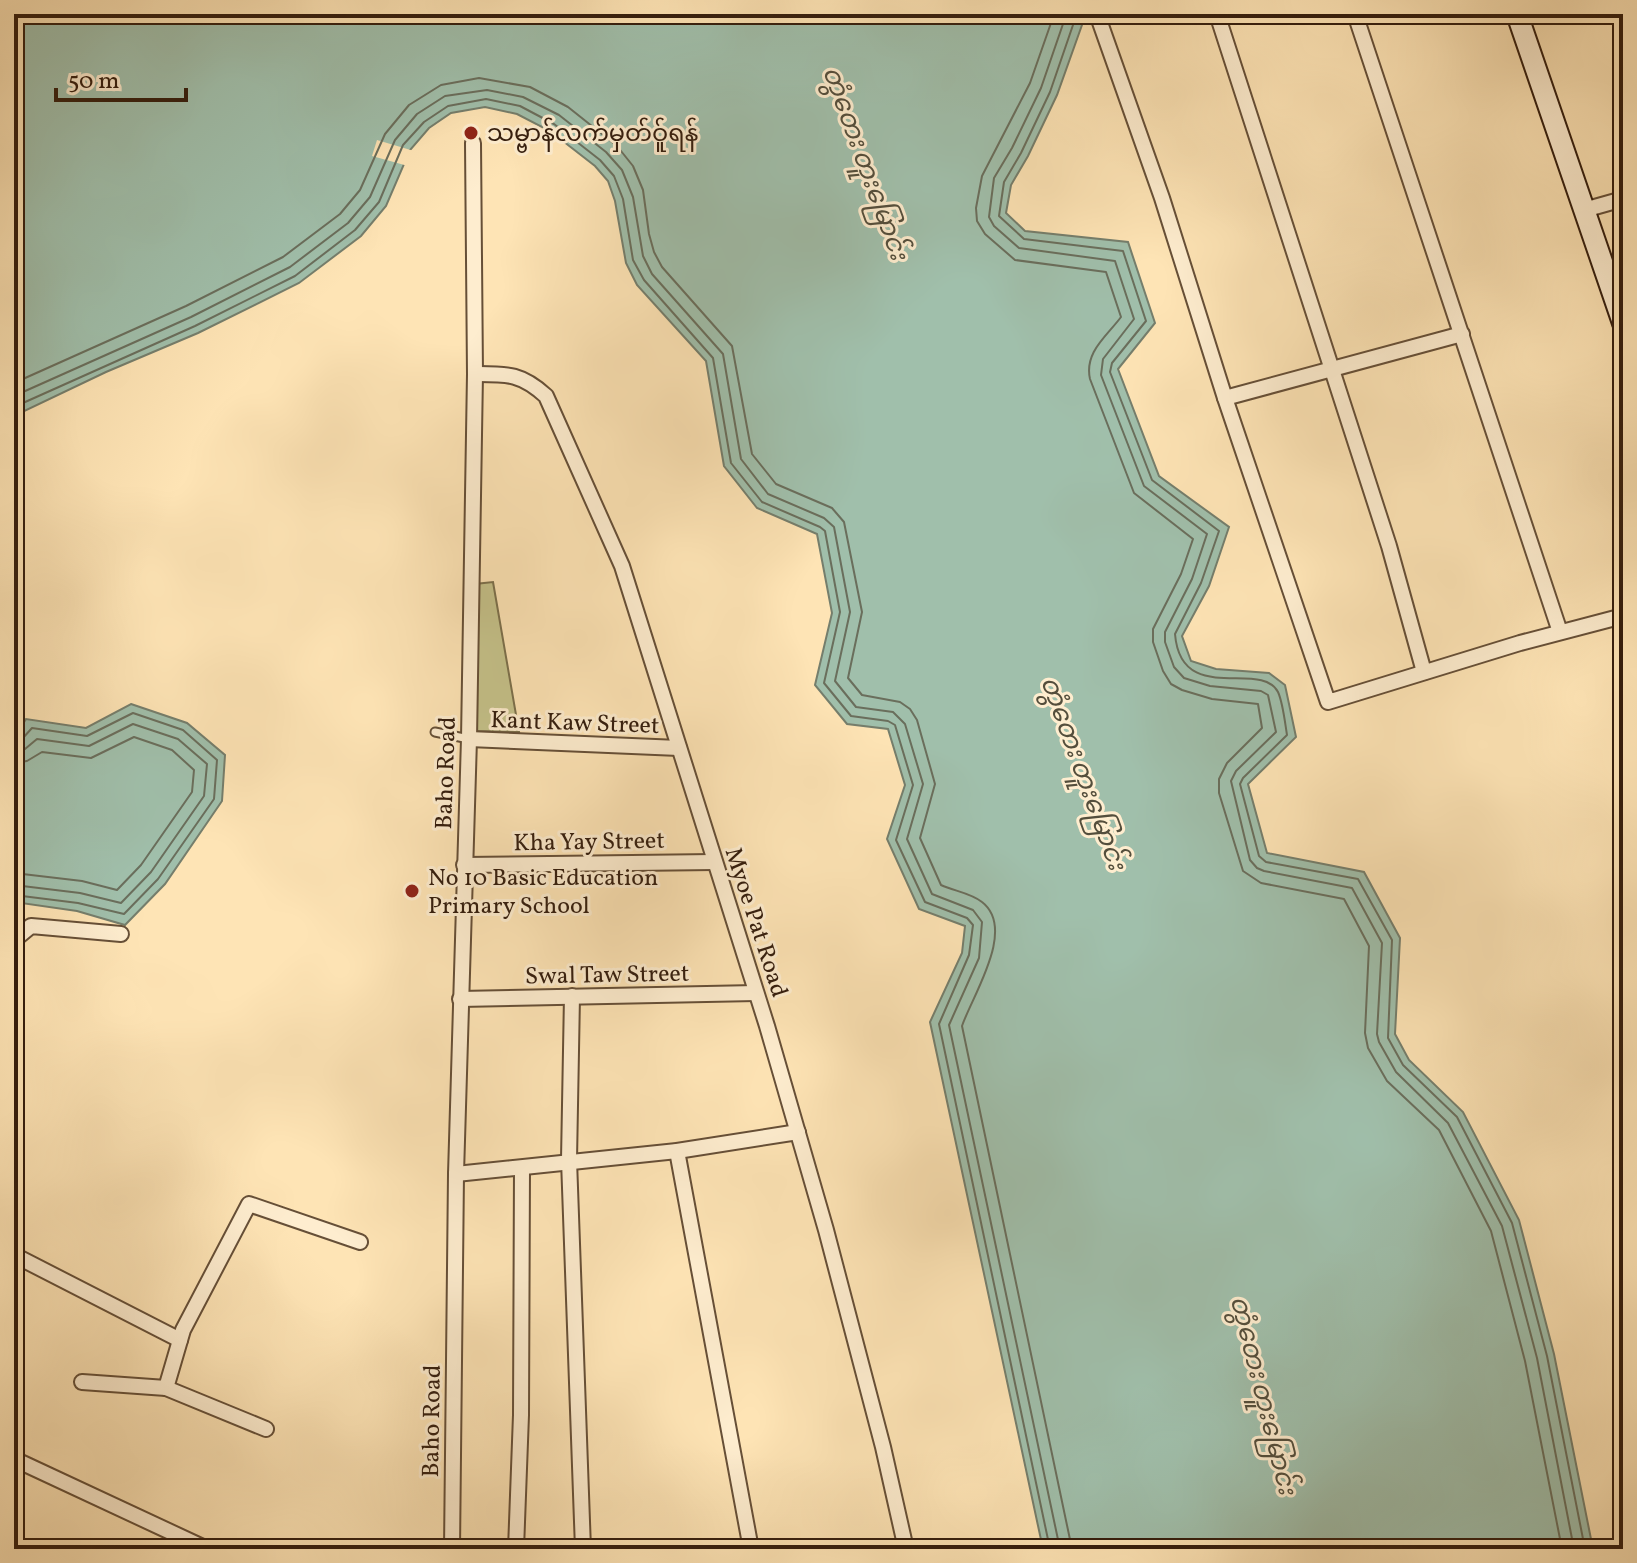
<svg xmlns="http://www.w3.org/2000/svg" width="1637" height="1563" font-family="Vollkorn,'Noto Sans Myanmar',serif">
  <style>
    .green { fill: #c5c28a; stroke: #7c704c; stroke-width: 2 }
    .water { fill: #a0bfab; stroke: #757e6c; stroke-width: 2 }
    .pier { fill: #fee4b5 }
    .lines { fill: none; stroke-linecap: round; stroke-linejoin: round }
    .shore { stroke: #6a6e5c; stroke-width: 2 }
    .service-casing { stroke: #664f37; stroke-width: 11 }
    .minor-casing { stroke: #664f37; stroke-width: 18 }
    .secondary-casing { stroke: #341d0d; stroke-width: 24 }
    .service { stroke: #feedcf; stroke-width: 7 }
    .minor { stroke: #feedcf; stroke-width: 14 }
    .secondary { stroke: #feedcf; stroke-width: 20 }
    .poi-dot { fill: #8f2418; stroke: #feedcf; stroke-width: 3 }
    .labels { text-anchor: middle; stroke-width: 6; stroke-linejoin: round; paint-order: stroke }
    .poi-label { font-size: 24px; fill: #341d0d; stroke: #feedcf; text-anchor: start }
    .street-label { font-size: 24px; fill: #341d0d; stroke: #feedcf }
    .water-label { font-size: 26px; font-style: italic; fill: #544e3c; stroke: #feedcf }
  </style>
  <rect width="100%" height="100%" fill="#fee4b5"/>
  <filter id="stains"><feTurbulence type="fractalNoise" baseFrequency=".0025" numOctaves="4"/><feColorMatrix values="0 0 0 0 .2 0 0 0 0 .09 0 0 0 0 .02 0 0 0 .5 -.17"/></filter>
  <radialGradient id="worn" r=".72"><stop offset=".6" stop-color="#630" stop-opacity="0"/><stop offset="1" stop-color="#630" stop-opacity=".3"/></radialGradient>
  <path class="green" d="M493,582L519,732L473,731L475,584Z"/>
  <g class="water">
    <path d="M14,14H1080L1082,25L1057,95L1028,156L1011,185L1006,213L1025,231L1128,242L1155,323L1118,369L1159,476L1229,527L1209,586L1182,636L1191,661L1216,669L1269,673L1285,685L1296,737L1248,784L1267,853L1364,872L1400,938L1395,1034L1409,1060L1463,1112L1519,1220L1554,1354L1593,1549H1043L930,1022L962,953L965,926L919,909L887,839L905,785L888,729L847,724L815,685L832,613L817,534L757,508L724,466L706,361L637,285L626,263L615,201L608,181L595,166L550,131L517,114L485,107L451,113L429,128L410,150L386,206L361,236L299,283L198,333L106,372L14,416Z"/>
    <path d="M131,704L187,723L225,755L222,801L165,884L125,925L77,911L14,902V738L26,719L86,728Z"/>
  </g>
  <path class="pier" d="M377,140L414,151L408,166L372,156Z"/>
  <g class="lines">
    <g class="shore">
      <path d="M1051,14V23L1030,83L982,176L976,208L977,221L985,234L1015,260L1106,272L1121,317C1107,336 1084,352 1090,379L1134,493L1193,539L1181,574L1153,629V642L1163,671L1171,684L1182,690L1212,699L1258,704L1262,728L1227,763L1219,779V793L1243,871L1261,883L1344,899L1369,946L1365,1033L1368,1048L1387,1081L1439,1130L1491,1231L1525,1361L1562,1549"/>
      <path d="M1063,14V24L1041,88L1012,148L994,178L989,217L994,226L1019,248L1115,261L1134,319L1103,359L1101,375L1144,486L1207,534L1192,579L1165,632V642L1174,667L1184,678L1210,686L1261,691L1268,695L1276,732L1236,771L1231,781L1250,860L1257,868L1264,871L1352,888L1382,943L1377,1034L1379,1042L1396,1072L1448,1123L1502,1226L1537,1358L1574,1549"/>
      <path d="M1073,14V25L1050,92L1021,153L1004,182L999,216L1024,239L1123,251L1146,321L1112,363L1110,372L1152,480L1219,531L1201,583L1175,634C1181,707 1261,659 1278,692C1283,703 1285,723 1287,735L1243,778L1240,784L1259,856L1266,862L1358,879L1392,940L1388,1038L1403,1065L1457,1117L1512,1223L1547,1356L1585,1549"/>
      <path d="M14,383L186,306L283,257L340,214L360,190L385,134L409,105L441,85L479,78L530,87L568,107L617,146L633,166L643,190L649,234L654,252L662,267L732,346L752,454L776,484L832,508L844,522L862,612L848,678L862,695L900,702L910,709L917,720L935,784L920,838L941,885C954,891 971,893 982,902C1017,929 972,996 962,1026L1072,1549"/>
      <path d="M14,396L191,317L290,267L348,223L370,197L395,140L417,114L445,96L487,90L523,97L559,115L606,152L622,170L633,197L643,256L652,274L723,354L741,459L768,494L824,518L834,527L850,612L835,681L856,707L893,712L905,724L923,784L907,839L932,894L973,910L982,922L979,958L949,1025L1060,1549"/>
      <path d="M14,407L195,326L295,276L355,230L379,202L403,145L424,122L448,106L486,99L520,106L554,124L600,160L614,176L623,199L633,260L644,280L713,358L731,463L762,502L820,527L825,531L840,612L824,683L851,716L888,721L895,725L913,785L896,840L925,902L967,918L973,925L969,955L939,1024L1050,1549"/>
      <path d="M14,741L22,739L32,728L87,736L133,713L183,730L217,760L214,799L158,879L124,914L78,903L14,895"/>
      <path d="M14,751L25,749L37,739L89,746L133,724L178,739L207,764L204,796L151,872L121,903L80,893L14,885"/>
      <path d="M14,763L27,761L42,752L91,758L134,737L172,750L194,770L192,792L141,865L117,890L82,881L14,873"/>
    </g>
    <defs>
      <path id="service" d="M435,732L469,739"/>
      <g id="minor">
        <path d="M1097,14L1162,198L1225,398L1328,702L1520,643L1623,616"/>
        <path d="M1217,14L1389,546L1424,672"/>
        <path d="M1355,14L1560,632"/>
        <path d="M1584,210L1623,199"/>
        <path d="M475,374C507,374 521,373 546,396L622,566L767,1026L826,1230L883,1447L906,1549"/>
        <path d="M1225,398L1462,334"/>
        <path d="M469,739L679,748"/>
        <path d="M464,865L714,862"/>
        <path d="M14,940L31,926L121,934"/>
        <path d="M572,996L569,1160L583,1549"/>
        <path d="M460,999L756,993"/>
        <path d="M677,1151L751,1549"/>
        <path d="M456,1174L677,1151L798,1132"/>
        <path d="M14,1255L180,1340"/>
        <path d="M82,1382L166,1388L266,1429"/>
        <path d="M166,1388L183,1330L249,1204L360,1242"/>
        <path d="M14,1459L207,1549"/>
        <path d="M452,1549L456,1174L469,739L475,374L473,143"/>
        <path d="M516,1549L521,1415L522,1168"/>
      </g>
      <path id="secondary" d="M1517,14L1623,323"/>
    </defs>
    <use href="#service" class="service-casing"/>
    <use href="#minor" class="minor-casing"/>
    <use href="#secondary" class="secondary-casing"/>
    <use href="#service" class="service"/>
    <use href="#minor" class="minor"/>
    <use href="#secondary" class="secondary"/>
  </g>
  <g class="poi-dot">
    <circle cx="471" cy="133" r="8"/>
    <circle cx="412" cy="891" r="8"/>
  </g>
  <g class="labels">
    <g class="poi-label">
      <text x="487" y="141">သမ္ဗာန်လက်မှတ်ဝ်ူရန်</text>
      <text x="428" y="885">No 10 Basic Education<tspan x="428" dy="28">Primary School</tspan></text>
    </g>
    <g class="street-label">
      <text transform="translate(575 722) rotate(2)" y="8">Kant Kaw Street</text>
      <text transform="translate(445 773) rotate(-88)" y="8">Baho Road</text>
      <text transform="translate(589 841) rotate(-1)" y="8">Kha Yay Street</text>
      <text transform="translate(757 922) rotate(72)" y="8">Myoe Pat Road</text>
      <text transform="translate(607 974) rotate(-1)" y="8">Swal Taw Street</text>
      <text transform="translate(431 1421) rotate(-89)" y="8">Baho Road</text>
    </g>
    <g class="water-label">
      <text transform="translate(866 163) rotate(70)" y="9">တွံတေး တူးမြောင်း</text>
      <text transform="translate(1084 773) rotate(70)" y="9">တွံတေး တူးမြောင်း</text>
      <text transform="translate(1264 1395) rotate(76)" y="9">တွံတေး တူးမြောင်း</text>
    </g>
  </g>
  <rect width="1637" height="1563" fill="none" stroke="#fee4b5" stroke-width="48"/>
  <rect x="16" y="16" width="1605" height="1531" fill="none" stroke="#341d0d" stroke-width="4"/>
  <rect x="24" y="24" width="1589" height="1515" fill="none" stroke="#341d0d" stroke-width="2"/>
  <path d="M56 88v12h130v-12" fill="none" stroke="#341d0d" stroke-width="4"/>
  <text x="68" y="88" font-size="24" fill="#341d0d" stroke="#feedcf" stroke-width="6" paint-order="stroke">50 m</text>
  <rect width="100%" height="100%" filter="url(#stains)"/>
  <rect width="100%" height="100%" fill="url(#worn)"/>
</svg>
